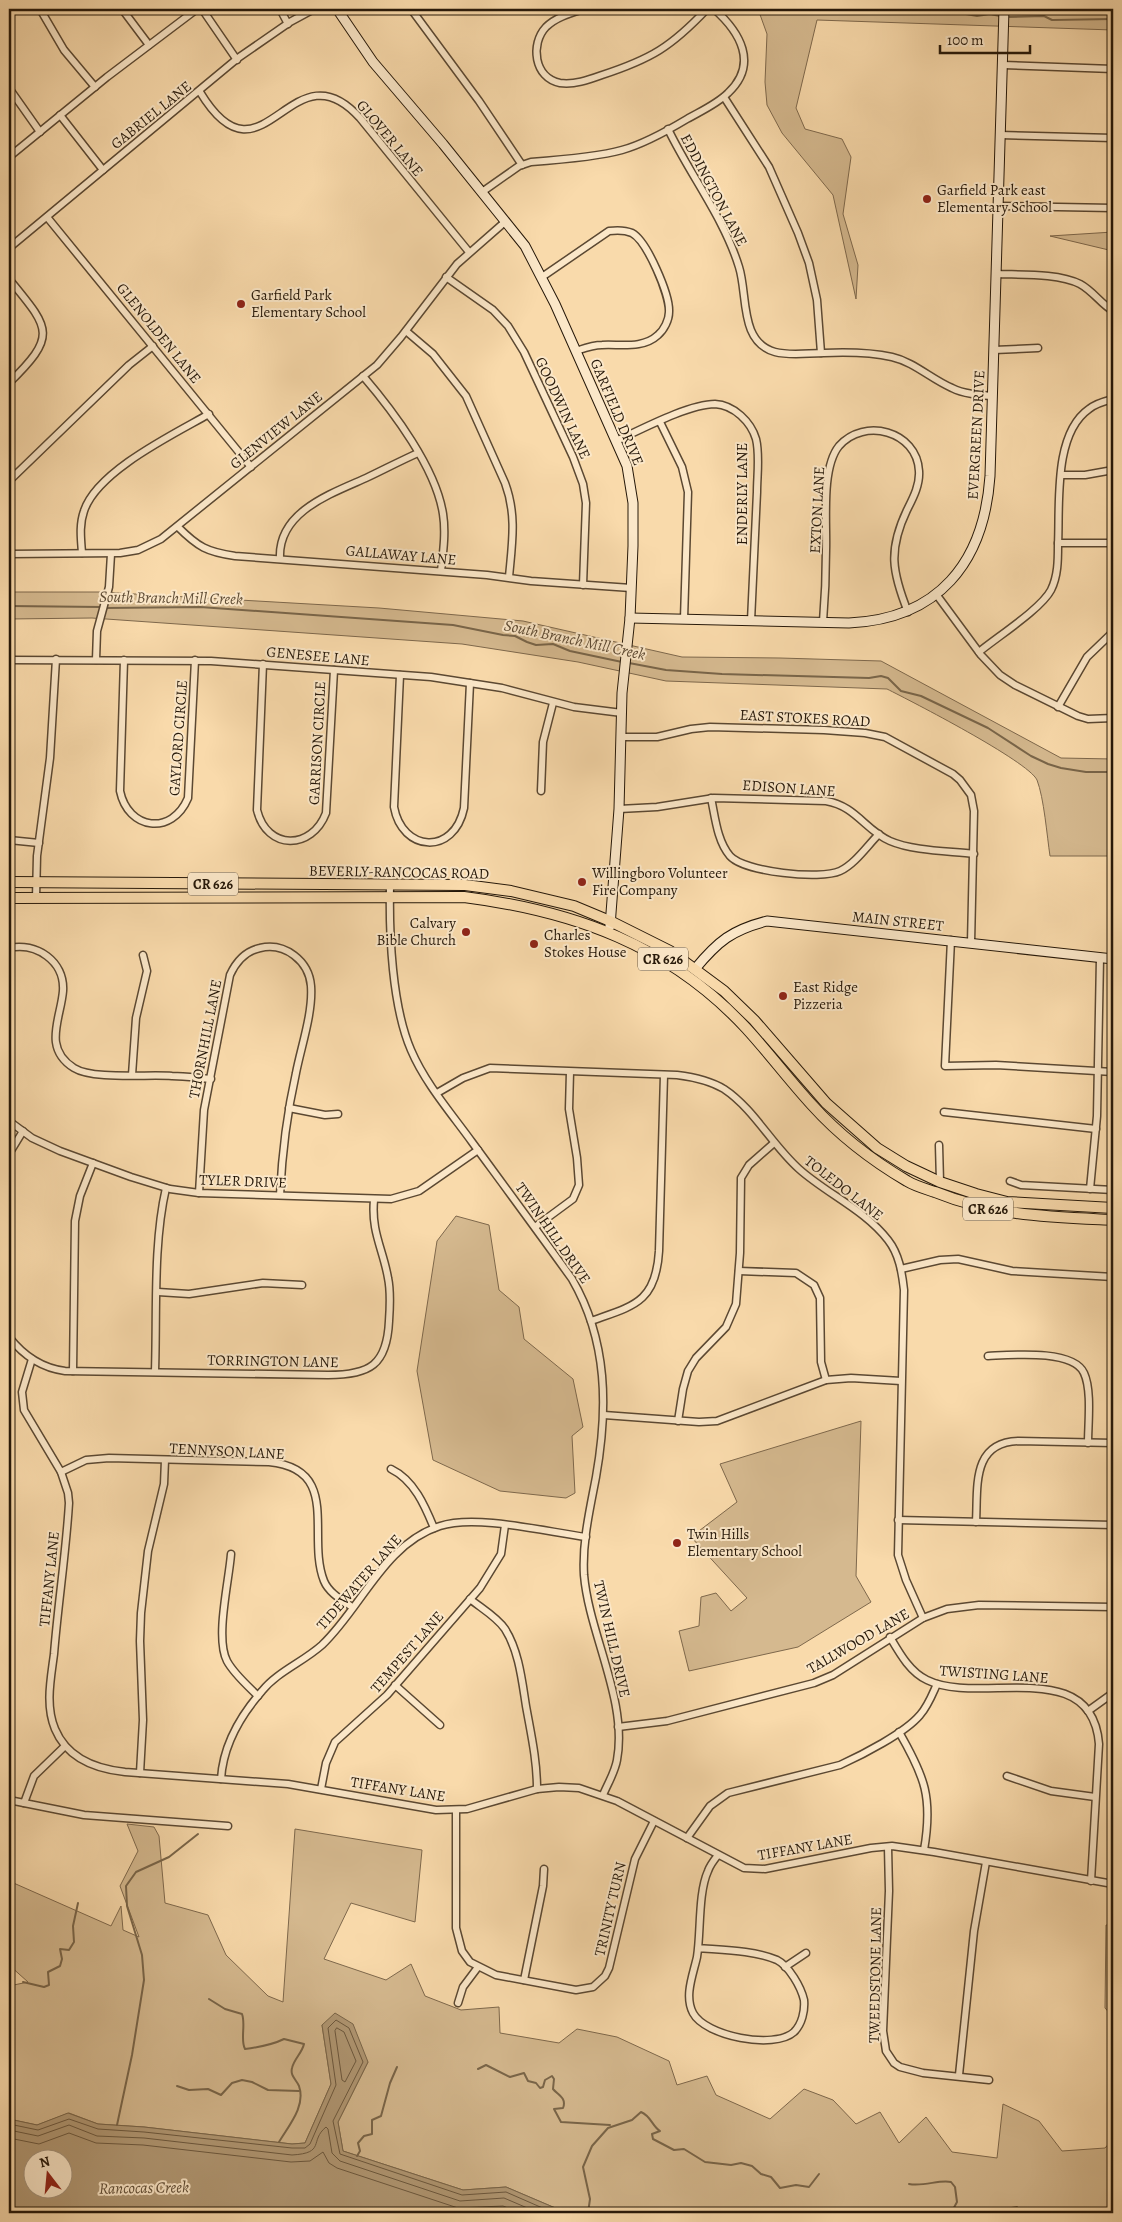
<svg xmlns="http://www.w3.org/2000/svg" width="1122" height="2222" font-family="Alegreya,serif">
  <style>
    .green { fill: #d5b98f; stroke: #7e684c }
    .water { fill: #b19874; stroke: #796549; fill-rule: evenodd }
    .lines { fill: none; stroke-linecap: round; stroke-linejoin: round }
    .shore { stroke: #6c583e; stroke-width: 1 }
    .stream { stroke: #796549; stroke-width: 2 }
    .street-casing { stroke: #5b4832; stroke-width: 9 }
    .secondary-casing { stroke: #261809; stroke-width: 11 }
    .primary-casing { stroke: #261809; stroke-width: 12 }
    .street { stroke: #fbe7c8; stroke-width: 6 }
    .secondary { stroke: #fbe7c8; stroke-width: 9 }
    .primary { stroke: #f9daab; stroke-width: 10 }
    .poi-dot { fill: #8f2418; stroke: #fbe7c8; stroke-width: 2 }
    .labels { text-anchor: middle; stroke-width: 4; stroke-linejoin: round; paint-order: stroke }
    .shield { fill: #fbe7c8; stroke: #665642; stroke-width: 1 }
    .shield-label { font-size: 14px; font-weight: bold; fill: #261809 }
    .street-label { font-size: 15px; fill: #261809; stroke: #fbe7c8 }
    .poi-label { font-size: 15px; fill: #261809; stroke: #fbe7c8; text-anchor: start }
    .water-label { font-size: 16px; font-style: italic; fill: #5e4b34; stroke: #fbe7c8 }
  </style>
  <rect width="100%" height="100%" fill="#f9daab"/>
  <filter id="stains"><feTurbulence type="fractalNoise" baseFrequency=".004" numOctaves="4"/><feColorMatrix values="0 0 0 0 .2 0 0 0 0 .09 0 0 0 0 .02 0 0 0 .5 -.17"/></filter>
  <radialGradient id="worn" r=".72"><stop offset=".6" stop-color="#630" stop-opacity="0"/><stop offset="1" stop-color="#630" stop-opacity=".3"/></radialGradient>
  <g class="green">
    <path d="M758,9H1113V30L817,20L796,108L805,129L842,139L851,157L843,214L858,265L856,299L833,195L782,133L767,105L765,82L767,34Z"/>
    <path d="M1113,232V251L1050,236Z"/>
    <path d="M9,592H100L379,608L523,621L682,657L780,658L881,661L1061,758L1113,759V856H1050C1047,836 1044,798 1037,780C1028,761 911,701 887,689L666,681L578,662L462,644L92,618L9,619Z"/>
    <path d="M456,1216L489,1225L499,1290L519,1307L524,1339L573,1379L583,1427L572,1436L575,1493L566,1498L500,1491L433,1460L417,1371L437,1241Z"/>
    <path d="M861,1421L856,1576L871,1602L798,1647L689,1671L679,1631L699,1626L701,1597L716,1593L731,1611L747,1598L691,1537L737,1502L720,1464Z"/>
    <path d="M127,1824L154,1827L159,1836L165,1903L208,1915L226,1955L268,1996L283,2002L295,1829L422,1850L415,1922L351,1903L324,1959L386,1980L411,1964L425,1996L461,2010L499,2007L500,2033L559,2043L577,2029L617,2037L669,2061L677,2085L707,2076L716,2095L770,2119L804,2089L833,2100L856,2124L880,2112L899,2143L926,2117L952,2152L997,2158L1003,2104L1039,2121L1062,2151L1105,2148L1113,2139V2213H567L506,2187L463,2190L343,2151L338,2122L368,2062L322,2025L331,2084L305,2143L292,2144L144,2127L98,2124L69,2113L37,2125L9,2119V1986L28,1982L9,1965V1881L111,1926L121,1906L123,1930L139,1937L120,1886L138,1851Z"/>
    <path d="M1106,1925H1113V2017L1105,2008Z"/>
  </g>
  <path class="water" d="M335,2013L353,2024L368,2062L338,2122L343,2151L463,2190L506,2187L567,2213H9V2119L37,2125L68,2113L98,2124L144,2127L292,2144L305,2143L331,2084L322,2025ZM32,2160H62V2190H32Z"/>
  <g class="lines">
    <g class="shore">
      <path d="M337,2028L344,2032L356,2061L345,2082L342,2080L335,2031Z"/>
      <path d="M9,2124L38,2130L69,2119L98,2129L144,2132L292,2148H305L310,2144L336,2085L328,2028L336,2020L349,2028L363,2062L333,2121L340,2154L462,2195L506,2192L554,2213"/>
      <path d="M9,2130L38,2136L69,2125L97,2136L144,2138L292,2155C326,2153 309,2141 326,2127L328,2129L332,2153L340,2161L460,2201L504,2198L539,2213"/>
      <path d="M9,2138L39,2144L69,2133L96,2143L143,2145L291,2162L310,2161L323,2152L329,2163L337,2168L458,2208L503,2206L520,2213"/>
    </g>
    <g class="stream">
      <path d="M818,9L907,11L938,9L977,16L990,14L1000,16"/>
      <path d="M1007,17L1044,16L1052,20L1113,19"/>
      <path d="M9,606L101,607"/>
      <path d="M106,608L200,607L453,625L503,635L515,636L527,642L536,645L553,644L570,651L622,662"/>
      <path d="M629,663L666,670L722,674L869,678L881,676L888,678L901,691L921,696L988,728L1031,756L1048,764L1061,768L1086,772H1113"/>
      <path d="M23,1982L44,1987L49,1985L48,1972L60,1966L62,1959L60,1949L69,1950L74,1942L73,1926L78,1903"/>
      <path d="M209,1999L225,2009L242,2014C246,2024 240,2040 245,2049C260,2047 272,2045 284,2039L304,2044C302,2053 294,2059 292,2068C290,2076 296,2079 299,2086C306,2106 289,2125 279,2142"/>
      <path d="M478,2069L486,2065L510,2077L524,2073L528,2081L536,2083L540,2088L543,2087L545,2080L552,2076L554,2079L553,2089C558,2095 567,2098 563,2108L554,2109L561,2122L610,2125"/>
      <path d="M177,2086L189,2090L208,2089L221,2095L232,2083L242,2080L252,2082L268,2090L299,2091"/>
      <path d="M117,2125L132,2055L144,1980L142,1955L127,1906L126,1886L136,1872L169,1857L198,1834"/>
      <path d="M357,2156L360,2151L358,2143L364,2136L372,2134V2120L381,2116L390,2083L397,2067"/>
      <path d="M909,2184C924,2187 940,2179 951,2182L955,2187L957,2202L951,2213"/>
      <path d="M1006,2209L1017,2207L1019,2213"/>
      <path d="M588,2213L590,2199L583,2167L592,2146L608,2128L632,2120L641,2112C651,2116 652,2126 660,2131L652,2134L653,2139L674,2150L684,2149L705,2162L731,2165L741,2163L752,2166L761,2174L771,2177L780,2188L796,2185L809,2187L819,2174"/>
      <path d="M1024,2213V2211"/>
      <path d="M1109,2213L1110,2190"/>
    </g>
    <defs>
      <g id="street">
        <path d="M40,9L64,50L95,87"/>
        <path d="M122,9L149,45"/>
        <path d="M202,9L237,60"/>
        <path d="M280,9L288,24"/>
        <path d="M411,9L479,101L522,165"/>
        <path d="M584,9C571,13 556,17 546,27C530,44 534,78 560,83C574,85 588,80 602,75C651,59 671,47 707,9"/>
        <path d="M1003,65L1113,69"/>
        <path d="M9,88L40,132"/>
        <path d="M200,92C263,196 291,41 360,118L469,252"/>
        <path d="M724,97L769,167L798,233L809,263L817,300L821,353"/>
        <path d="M60,115L103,170"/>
        <path d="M668,129C690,175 724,218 739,267C748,295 739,342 775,352C790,356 808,353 824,353C847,352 869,352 892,357C914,362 931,379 952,388C964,394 979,395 992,396"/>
        <path d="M1000,135L1113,138"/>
        <path d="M9,157L107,77L197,9"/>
        <path d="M482,192L519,166L531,162C558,160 597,157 622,150C644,144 667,131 687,119C701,111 717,104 728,93C759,64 740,32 714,9"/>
        <path d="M998,206L1113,208"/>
        <path d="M47,217L251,467"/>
        <path d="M9,248L238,58L290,22L314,9"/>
        <path d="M996,274C1021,275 1058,273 1080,284C1093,291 1101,304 1113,311"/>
        <path d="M446,277L493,310L508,326L524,352L573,457L583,484L586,503L583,585"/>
        <path d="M542,277L609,231C617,230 625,230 632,233C647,241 670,295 669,312C669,320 664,330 658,335C643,349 621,344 602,345C593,345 585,348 576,351"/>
        <path d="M9,279C50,329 58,335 9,383"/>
        <path d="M406,331L433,354L466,396L505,483C517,515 512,544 509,577"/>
        <path d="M994,350L1038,348"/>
        <path d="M363,376C393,411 436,468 443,514C446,533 443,553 441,571"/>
        <path d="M660,422L682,467L688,492L684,619"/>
        <path d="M616,441C642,429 689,404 715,404C734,405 751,422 756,439C760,455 757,476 757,492C755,535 753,578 751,621"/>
        <path d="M1061,475H1085L1113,470"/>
        <path d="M9,481L129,365L153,346"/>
        <path d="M178,527C198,547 207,552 235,556L487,575L531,581L631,588"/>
        <path d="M1058,543H1113"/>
        <path d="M82,553C81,539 79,525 84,511C97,471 174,434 209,414"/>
        <path d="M9,554L120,553L138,550L161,539L377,365L401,337L457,264L506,221"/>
        <path d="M280,558C278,512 330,494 366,478C383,470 400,461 418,453"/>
        <path d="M936,594L981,655L1000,675L1015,685L1078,716L1088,719L1113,718"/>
        <path d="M823,622C825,598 826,574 826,550C827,523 821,468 839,446C864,417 917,431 919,471C920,485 913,498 907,510C888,550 892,572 908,612"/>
        <path d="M979,652C997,637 1041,609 1051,590C1058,576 1058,560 1058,545C1060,505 1053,434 1089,409C1096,403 1105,401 1113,399"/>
        <path d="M9,660L211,661L431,677L502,688L574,707L622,713"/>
        <path d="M96,660L97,631L109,587L111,554"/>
        <path d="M124,660L120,791C128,830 172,836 188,798L195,660"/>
        <path d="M263,664L257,810C267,851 312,850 326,813L334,670"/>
        <path d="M400,675L394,807C402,852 454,856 464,808L470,683"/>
        <path d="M1058,707L1087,657L1113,632"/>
        <path d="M621,737H657L691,729L710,727L824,730L865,733L885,737L953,774L960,780L971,795L974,811L971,943"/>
        <path d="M541,791L543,742L553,703"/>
        <path d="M711,798C715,816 717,841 730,856C744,872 821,880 840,871C855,864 867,846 879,834"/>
        <path d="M619,809L657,807L714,798L826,801C856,806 865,830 890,841C913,851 949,851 974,854"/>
        <path d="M9,840L39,843"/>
        <path d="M390,886C389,934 392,1006 411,1050C425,1083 451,1113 472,1142C505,1187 539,1233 572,1279C608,1341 608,1409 596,1477C590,1509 582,1542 584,1575C589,1634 628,1701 617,1760C615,1772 608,1783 603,1795"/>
        <path d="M36,898L37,856L50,758L56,659"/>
        <path d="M951,940L945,1066L996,1065L1113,1072"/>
        <path d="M9,948C36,942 65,961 63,991C61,1018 42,1048 74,1068C93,1080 149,1074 172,1076C185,1076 198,1078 211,1079"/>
        <path d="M132,1075L136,1018L147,971L143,955"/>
        <path d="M437,1093L463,1078L490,1068L677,1075C693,1077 709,1080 724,1089C754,1109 772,1145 799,1169C827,1194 865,1210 888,1240C899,1254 902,1272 904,1290L898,1555L906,1580L923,1618"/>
        <path d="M289,1108L325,1115L338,1114"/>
        <path d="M944,1112L1096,1129"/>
        <path d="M9,1121L32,1138L60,1151L131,1177L170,1189L199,1193L391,1199L419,1191L478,1150"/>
        <path d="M939,1145L940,1182"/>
        <path d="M9,1154L23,1131"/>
        <path d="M1010,1181L1021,1185L1113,1190"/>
        <path d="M1090,1189L1097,1116L1100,958"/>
        <path d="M199,1193L204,1110L230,975C236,962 246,951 260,948C285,942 309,961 311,986C313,1013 301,1047 296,1073C287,1113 282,1154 280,1195"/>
        <path d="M535,1227L573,1199L579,1185L577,1158L569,1109L570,1072"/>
        <path d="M901,1269L940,1260L958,1259L1012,1271L1113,1277"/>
        <path d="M739,1271L796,1273L814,1285L820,1298L821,1362L826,1380"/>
        <path d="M158,1292L189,1294L263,1283L302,1285"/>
        <path d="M591,1321C633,1306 656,1303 659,1251L664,1075"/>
        <path d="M9,1337C23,1355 42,1368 65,1371L328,1375C370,1375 387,1365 389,1321C390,1307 391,1292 388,1278C383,1249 371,1232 374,1200"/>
        <path d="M988,1356C1011,1355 1073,1349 1084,1373C1092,1390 1088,1424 1088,1443"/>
        <path d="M32,1359L22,1392L24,1410L61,1472L68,1493L69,1503C66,1553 58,1604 54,1654C51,1678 45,1705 55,1729C67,1758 96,1769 125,1772L288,1784L436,1810L467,1809L537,1789L559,1787L579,1788L617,1801L744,1868L765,1869L871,1848L892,1846L934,1852L1113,1884"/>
        <path d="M73,1371L75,1221L80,1196L93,1163"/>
        <path d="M155,1371C157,1312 153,1244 166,1188"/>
        <path d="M604,1415L699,1422L717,1421L826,1380L851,1378L901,1381"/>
        <path d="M678,1421L683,1389L688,1371L696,1358L726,1327L736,1304L740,1253L741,1178L749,1165L774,1143"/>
        <path d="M391,1469C414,1480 425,1506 434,1528"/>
        <path d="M61,1472L86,1460L109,1458L269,1462C342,1469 306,1536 324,1581C329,1593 342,1600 352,1607"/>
        <path d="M898,1520L1113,1525"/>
        <path d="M976,1522C978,1487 971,1442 1019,1441L1113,1443"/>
        <path d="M231,1554C229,1581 215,1638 227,1661C234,1674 248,1686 258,1696"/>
        <path d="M470,1599C481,1608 497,1617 505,1629C519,1651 522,1681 526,1706C531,1734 537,1760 537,1789"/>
        <path d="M890,1637C900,1654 910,1672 927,1680C979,1706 1092,1654 1099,1744L1091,1881"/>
        <path d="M395,1685L440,1725"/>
        <path d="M1088,1711L1113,1693"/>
        <path d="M618,1727L667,1721L814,1683L833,1675L923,1618L947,1609L979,1605L1113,1607"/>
        <path d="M899,1732C925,1777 933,1798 924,1850"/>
        <path d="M140,1773L143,1720L140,1641L141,1613L148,1551L164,1484L165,1460"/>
        <path d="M1007,1776L1051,1791L1095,1797"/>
        <path d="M221,1779C223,1746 241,1715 262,1691C277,1672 303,1662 322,1645C362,1607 384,1544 440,1526C476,1514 547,1532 586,1537"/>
        <path d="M321,1789L326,1763L335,1742L387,1695L480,1588L501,1554L505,1525"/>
        <path d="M9,1800L84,1815L228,1826"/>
        <path d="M24,1803L34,1776L65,1746"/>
        <path d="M456,1810V1928L462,1951L470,1962L496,1975L576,1990L593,1987L605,1976L609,1968L635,1859L654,1821"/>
        <path d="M687,1838L710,1806L728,1793L840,1765C862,1755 905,1733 920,1715C928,1706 932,1695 937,1684"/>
        <path d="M888,1847L889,1891L883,2031L886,2051L894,2063L900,2067L923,2073L989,2080"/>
        <path d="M698,1948C723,1950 753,1950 777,1960C789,1966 801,1987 804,2000C805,2011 802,2024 794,2032C774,2050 705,2036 693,2013C684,1996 693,1975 697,1957C701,1932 698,1893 708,1871C710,1865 714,1860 718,1855"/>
        <path d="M785,1967L806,1953"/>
        <path d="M524,1980L543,1886L544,1869"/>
        <path d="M458,2003L463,1987L478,1967"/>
        <path d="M959,2075L974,1931L986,1862"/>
      </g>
      <g id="secondary">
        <path d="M337,9L373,62L443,144L525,246L555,304L627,466L633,503V546L630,618L622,693L619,809L610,926"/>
        <path d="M630,618L849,623C938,619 984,563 990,476L1004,9"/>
        <path d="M695,969C718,941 732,930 767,921L1113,959"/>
      </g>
      <g id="primary">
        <path d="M9,882L465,885L511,891L574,906L610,921L670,951L724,991L754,1020L826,1103L877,1148L906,1166L940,1182L976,1194L1007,1202L1113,1208"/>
        <path d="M9,898L464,897C574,911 669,945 746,1028C769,1053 789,1080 812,1105C839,1135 873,1161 907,1181C915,1186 926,1189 935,1192C994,1216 1051,1217 1113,1220"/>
      </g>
    </defs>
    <use href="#street" class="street-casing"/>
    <use href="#secondary" class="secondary-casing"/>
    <use href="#primary" class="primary-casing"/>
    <use href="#street" class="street"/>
    <use href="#secondary" class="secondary"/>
    <use href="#primary" class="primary"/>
  </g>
  <g class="poi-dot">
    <circle cx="927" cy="199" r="5"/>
    <circle cx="241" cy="304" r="5"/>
    <circle cx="582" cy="882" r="5"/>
    <circle cx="466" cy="932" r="5"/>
    <circle cx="534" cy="944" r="5"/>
    <circle cx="783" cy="996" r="5"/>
    <circle cx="677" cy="1543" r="5"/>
  </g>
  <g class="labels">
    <g class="shield">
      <rect x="188" y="872.5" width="50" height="23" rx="4"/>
      <rect x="638" y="947.5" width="50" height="23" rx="4"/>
      <rect x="963" y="1197.5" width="50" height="23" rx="4"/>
    </g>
    <g class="shield-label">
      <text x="213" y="889">CR 626</text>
      <text x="663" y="964">CR 626</text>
      <text x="988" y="1214">CR 626</text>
    </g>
    <g class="street-label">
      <text transform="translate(151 115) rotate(-39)" y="5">GABRIEL LANE</text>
      <text transform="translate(390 138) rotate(50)" y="5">GLOVER LANE</text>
      <text transform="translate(714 190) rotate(62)" y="5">EDDINGTON LANE</text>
      <text transform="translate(159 333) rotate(51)" y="5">GLENOLDEN LANE</text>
      <text transform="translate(563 408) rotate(65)" y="5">GOODWIN LANE</text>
      <text transform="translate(617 412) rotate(67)" y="5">GARFIELD DRIVE</text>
      <text transform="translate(276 430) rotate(-39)" y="5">GLENVIEW LANE</text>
      <text transform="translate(976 435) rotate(-87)" y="5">EVERGREEN DRIVE</text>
      <text transform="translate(742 494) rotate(-90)" y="5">ENDERLY LANE</text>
      <text transform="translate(817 510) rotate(-87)" y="5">EXTON LANE</text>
      <text transform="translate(401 555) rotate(5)" y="5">GALLAWAY LANE</text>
      <text transform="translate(318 656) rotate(5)" y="5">GENESEE LANE</text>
      <text transform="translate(805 718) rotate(3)" y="5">EAST STOKES ROAD</text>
      <text transform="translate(178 738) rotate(-86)" y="5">GAYLORD CIRCLE</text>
      <text transform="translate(317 743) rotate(-87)" y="5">GARRISON CIRCLE</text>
      <text transform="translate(789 788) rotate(4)" y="5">EDISON LANE</text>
      <text transform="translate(399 872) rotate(1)" y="5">BEVERLY-RANCOCAS ROAD</text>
      <text transform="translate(898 921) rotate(6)" y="5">MAIN STREET</text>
      <text transform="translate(205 1039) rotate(-79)" y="5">THORNHILL LANE</text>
      <text transform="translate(243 1181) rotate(2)" y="5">TYLER DRIVE</text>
      <text transform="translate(844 1188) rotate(38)" y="5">TOLEDO LANE</text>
      <text transform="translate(553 1233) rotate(55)" y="5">TWIN HILL DRIVE</text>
      <text transform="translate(273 1361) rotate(1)" y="5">TORRINGTON LANE</text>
      <text transform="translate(227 1451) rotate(3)" y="5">TENNYSON LANE</text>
      <text transform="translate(49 1579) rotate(-84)" y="5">TIFFANY LANE</text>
      <text transform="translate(359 1582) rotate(-49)" y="5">TIDEWATER LANE</text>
      <text transform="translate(612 1639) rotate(77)" y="5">TWIN HILL DRIVE</text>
      <text transform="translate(858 1641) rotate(-30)" y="5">TALLWOOD LANE</text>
      <text transform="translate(407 1652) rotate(-49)" y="5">TEMPEST LANE</text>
      <text transform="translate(994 1674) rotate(4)" y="5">TWISTING LANE</text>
      <text transform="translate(398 1789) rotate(9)" y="5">TIFFANY LANE</text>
      <text transform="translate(805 1847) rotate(-10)" y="5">TIFFANY LANE</text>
      <text transform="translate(610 1909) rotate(-77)" y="5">TRINITY TURN</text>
      <text transform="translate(875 1975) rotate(-89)" y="5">TWEEDSTONE LANE</text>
    </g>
    <g class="poi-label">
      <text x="937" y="195">Garfield Park east<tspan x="937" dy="17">Elementary School</tspan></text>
      <text x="251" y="300">Garfield Park<tspan x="251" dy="17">Elementary School</tspan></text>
      <text x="592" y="878">Willingboro Volunteer<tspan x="592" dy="17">Fire Company</tspan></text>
      <text x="456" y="928" text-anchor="end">Calvary<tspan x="456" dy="17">Bible Church</tspan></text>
      <text x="544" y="940">Charles<tspan x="544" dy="17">Stokes House</tspan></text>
      <text x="793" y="992">East Ridge<tspan x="793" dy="17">Pizzeria</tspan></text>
      <text x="687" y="1539">Twin Hills<tspan x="687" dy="17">Elementary School</tspan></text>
    </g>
    <g class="water-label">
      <text transform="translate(171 597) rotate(1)" y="6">South Branch Mill Creek</text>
      <text transform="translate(575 639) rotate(12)" y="6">South Branch Mill Creek</text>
      <text transform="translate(144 2187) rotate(-1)" y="6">Rancocas Creek</text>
    </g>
  </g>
  <rect width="1122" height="2222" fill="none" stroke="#f9daab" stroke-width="30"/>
  <rect x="10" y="10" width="1102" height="2202" fill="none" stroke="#261809" stroke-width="2.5"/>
  <rect x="15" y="15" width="1092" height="2192" fill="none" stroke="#261809"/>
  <g transform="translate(48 2174) rotate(344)"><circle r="24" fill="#fbe7c8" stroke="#a6947c"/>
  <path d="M0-4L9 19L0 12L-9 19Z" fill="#8f2418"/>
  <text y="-8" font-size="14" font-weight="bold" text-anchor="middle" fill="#261809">N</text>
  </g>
  <path d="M940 45v8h90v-8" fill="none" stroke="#261809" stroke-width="2.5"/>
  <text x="947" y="45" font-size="15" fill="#261809" stroke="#fbe7c8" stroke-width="4" paint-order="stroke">100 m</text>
  <rect width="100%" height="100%" filter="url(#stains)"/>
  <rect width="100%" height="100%" fill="url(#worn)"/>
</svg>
